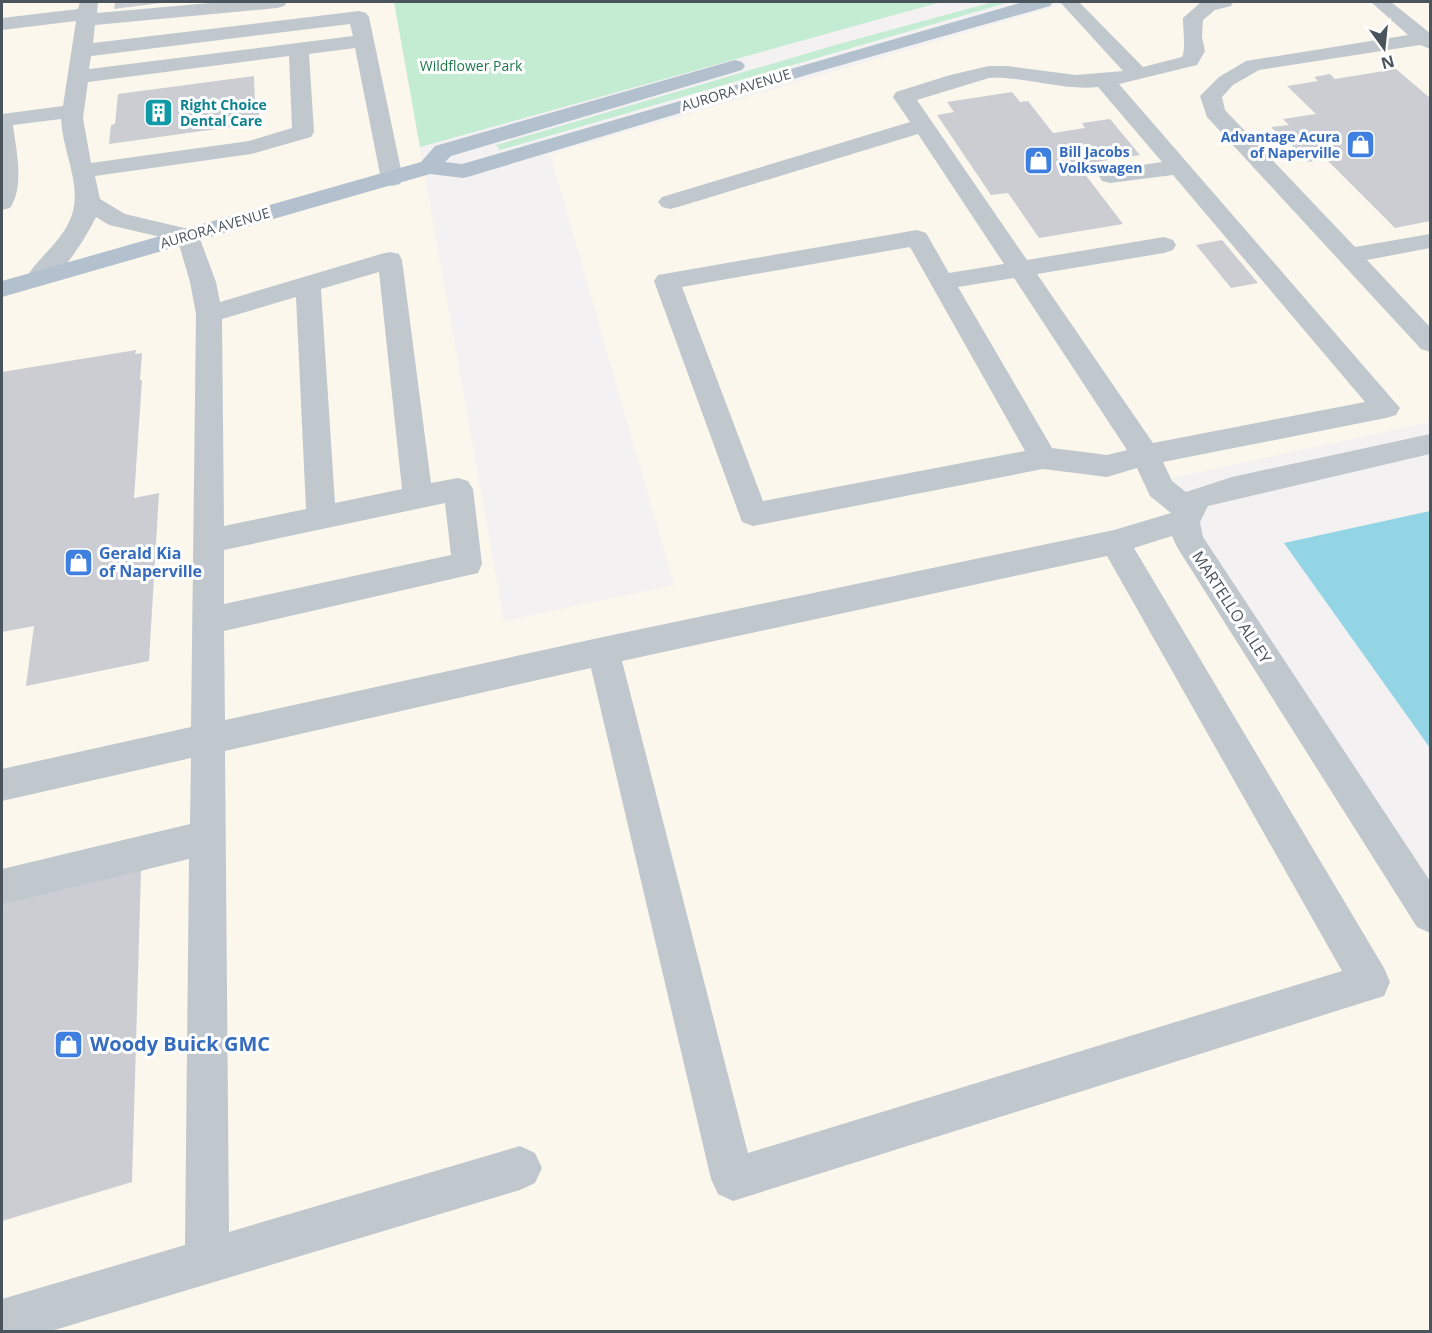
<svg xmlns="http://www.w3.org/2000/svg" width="1432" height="1333" font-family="'Open Sans',sans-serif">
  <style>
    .commercial { fill: #fbf7ed }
    .green { fill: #c4ecd3 }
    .water { fill: #94d5e5 }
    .building { fill: #cbcdd3 }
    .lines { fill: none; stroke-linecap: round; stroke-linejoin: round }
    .minor { fill: #c0c8ce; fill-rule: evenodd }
    .major { fill: #b3c0cd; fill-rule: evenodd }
    .labels { text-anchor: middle; stroke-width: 6; stroke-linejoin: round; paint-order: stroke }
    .far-park-label { font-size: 14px; fill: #1f794b; stroke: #fff }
    .far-street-label { font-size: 14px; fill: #4a545d; stroke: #fff }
    .far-culture-label { font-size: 14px; font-weight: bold; fill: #0d838f; stroke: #fff; text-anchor: start }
    .far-shop-label { font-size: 14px; font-weight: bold; fill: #366cbe; stroke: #fff; text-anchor: end }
    .shop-label { font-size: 16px; font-weight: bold; fill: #366cbe; stroke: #fff; text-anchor: start }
    .street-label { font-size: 16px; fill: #4a545d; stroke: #fff }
    .near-shop-label { font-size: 20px; font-weight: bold; fill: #366cbe; stroke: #fff; text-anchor: start }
  </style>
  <rect width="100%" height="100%" fill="#f3f1f1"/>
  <path class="commercial" d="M2,2H394L504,621L674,585L550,154L1071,2H1430V422L1154,482L1430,895V1331L2,1332Z"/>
  <g class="green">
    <path d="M394,2H941L420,147Z"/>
    <path d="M993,2L1006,3L500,150L496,145L839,44Z"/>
  </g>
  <path class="water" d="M1430,511V748L1284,543Z"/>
  <g class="building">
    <path d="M115,2H161V3L114,9Z"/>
    <path d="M1396,69L1430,98V221L1395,228L1326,159L1308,162L1278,131H1275L1271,127L1289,125L1283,119L1316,114L1287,86L1318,81L1314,77L1330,74L1335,79Z"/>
    <path d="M254,76L255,106L259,105V123L109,144L111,125L115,124L118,94Z"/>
    <path d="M1012,92L1020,102L1028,101L1053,133L1085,128L1082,123L1110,119L1140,155L1078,165L1123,224L1039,238L1008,193L991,195L937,115L954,112L947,102Z"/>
    <path d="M1222,240L1258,283L1231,288L1196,245Z"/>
    <path d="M136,350L135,354L142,353L140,380H142L134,498L159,493L149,661L26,686L34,626L2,632V372Z"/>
    <path d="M141,870L132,1182L2,1221V905Z"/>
  </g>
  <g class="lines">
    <g class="minor">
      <path d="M80,2H98L97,13L221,2H287L284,6L277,8L95,25L93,43L359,11L366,13L369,17L403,179L400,184L392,186L384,184L381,179L355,48L309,54L314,132L311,137L251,154L95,176L100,199L125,214L197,231L216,282L220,302L381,254L390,252L399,254L402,260L431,483L458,478L468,481L473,489L482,564L478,573L224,631L225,720L603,637L1114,530L1171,513L1150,496L1137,468L1107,477L1043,469L753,526L742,522L654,281L658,275L917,230L926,233L949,273L1004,264L918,134L678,207L670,209L662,207L658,202L662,197L910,122L893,97L896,92L950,75L989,66H1007L1076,75L1123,71L1060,2H1079L1143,67L1182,57C1186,49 1183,29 1183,18L1201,2H1233L1231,6L1215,10L1203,20L1202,37L1205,51L1197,65L1119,84L1400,408L1396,415L1386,418L1163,462L1172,481L1186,492L1232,477L1430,434V454L1208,506L1200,522L1203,537L1430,881V933L1417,927L1177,547L1172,536L1134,548L1384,968L1390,982L1384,996L733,1201L718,1194L711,1179L591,668L225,751L229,1232L520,1146L535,1153L542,1168L535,1183L520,1190L48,1332H2V1299L185,1245L189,859L2,905V869L190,824L191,758L2,801V769L191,727L196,314L190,282L178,241L109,225L96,217C87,236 65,271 47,283C42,287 36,285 29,284L26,278C36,261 53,248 64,231C89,194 63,159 61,119L13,125C16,150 25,186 10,208L2,210V114L63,106L76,21L2,30V18L78,9ZM350,24L353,36L89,69L91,56ZM289,56L292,128L249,141L91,163L83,118L88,82ZM989,78C1026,76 1061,91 1098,87L1162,162L1102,171L1099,176L1102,181L1110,183L1173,175L1365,402L1153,443L1037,274L1164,253L1173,250L1176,245L1173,240L1164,237L1027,260L917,100ZM910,247L1025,451L763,501L682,287ZM379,272L402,489L335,503L321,289ZM1014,278L1127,450L1107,455L1052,448L958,287ZM296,297L306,509L224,526L222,319ZM445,503L451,555L224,604V550ZM1107,556L1342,971L748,1153L622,661Z"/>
      <path d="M1371,2H1391L1430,33V49L1420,45L1259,70L1233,85L1222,97L1225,110L1355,247L1430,234V248L1367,260L1430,327V352L1421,349L1207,117L1200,96L1219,77L1246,61L1408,35Z"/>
    </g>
    <path class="major" d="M1023,2H1053L1050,6L810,74L471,176L463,178L430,174L2,297V281L421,162L435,146L728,62L735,60L742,62L745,66L742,70L451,156L445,162L462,164Z"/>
  </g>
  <defs>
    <symbol id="building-square" viewBox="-11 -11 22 22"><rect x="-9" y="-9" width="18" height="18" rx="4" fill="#0f9aa8" stroke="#fff"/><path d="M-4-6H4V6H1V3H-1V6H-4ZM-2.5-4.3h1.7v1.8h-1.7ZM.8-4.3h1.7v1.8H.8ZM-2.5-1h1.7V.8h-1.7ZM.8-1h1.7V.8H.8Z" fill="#fff"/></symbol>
    <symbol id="shop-square" viewBox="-11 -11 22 22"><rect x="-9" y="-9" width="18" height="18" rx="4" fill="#3f7fe0" stroke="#fff"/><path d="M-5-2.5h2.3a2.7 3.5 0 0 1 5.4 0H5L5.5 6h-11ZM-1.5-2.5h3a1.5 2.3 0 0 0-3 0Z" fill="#fff"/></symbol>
  </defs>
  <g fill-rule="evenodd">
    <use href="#building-square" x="142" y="96" width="33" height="33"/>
    <use href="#shop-square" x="1344" y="128" width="33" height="33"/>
    <use href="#shop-square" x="1022" y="144" width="33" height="33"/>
    <use href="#shop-square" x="62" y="546" width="33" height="33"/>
    <use href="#shop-square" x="52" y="1028" width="33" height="33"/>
  </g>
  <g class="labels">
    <g class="far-park-label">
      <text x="471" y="71">Wildflower Park</text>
    </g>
    <g class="far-street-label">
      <text transform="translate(736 90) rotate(-17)" y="5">AURORA AVENUE</text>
      <text transform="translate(215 228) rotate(-16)" y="5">AURORA AVENUE</text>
    </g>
    <g class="far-culture-label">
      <text x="180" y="110">Right Choice<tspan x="180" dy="16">Dental Care</tspan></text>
    </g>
    <g class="far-shop-label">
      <text x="1340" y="142">Advantage Acura<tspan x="1340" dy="16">of Naperville</tspan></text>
      <text x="1059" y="157" text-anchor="start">Bill Jacobs<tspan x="1059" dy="16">Volkswagen</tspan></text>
    </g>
    <g class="shop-label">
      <text x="99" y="559">Gerald Kia<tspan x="99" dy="18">of Naperville</tspan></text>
    </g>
    <g class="street-label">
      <text transform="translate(1232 607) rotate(57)" y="6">MARTELLO ALLEY</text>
    </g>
    <g class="near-shop-label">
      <text x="90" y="1051">Woody Buick GMC</text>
    </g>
  </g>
  <rect width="1432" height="1333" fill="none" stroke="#4a545d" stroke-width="6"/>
  <g transform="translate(1384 48) rotate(165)" stroke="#ffffff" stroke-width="4.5" paint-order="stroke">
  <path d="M0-4.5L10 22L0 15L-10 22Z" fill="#4a545d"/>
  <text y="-9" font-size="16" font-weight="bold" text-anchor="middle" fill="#4a545d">N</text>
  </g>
</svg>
